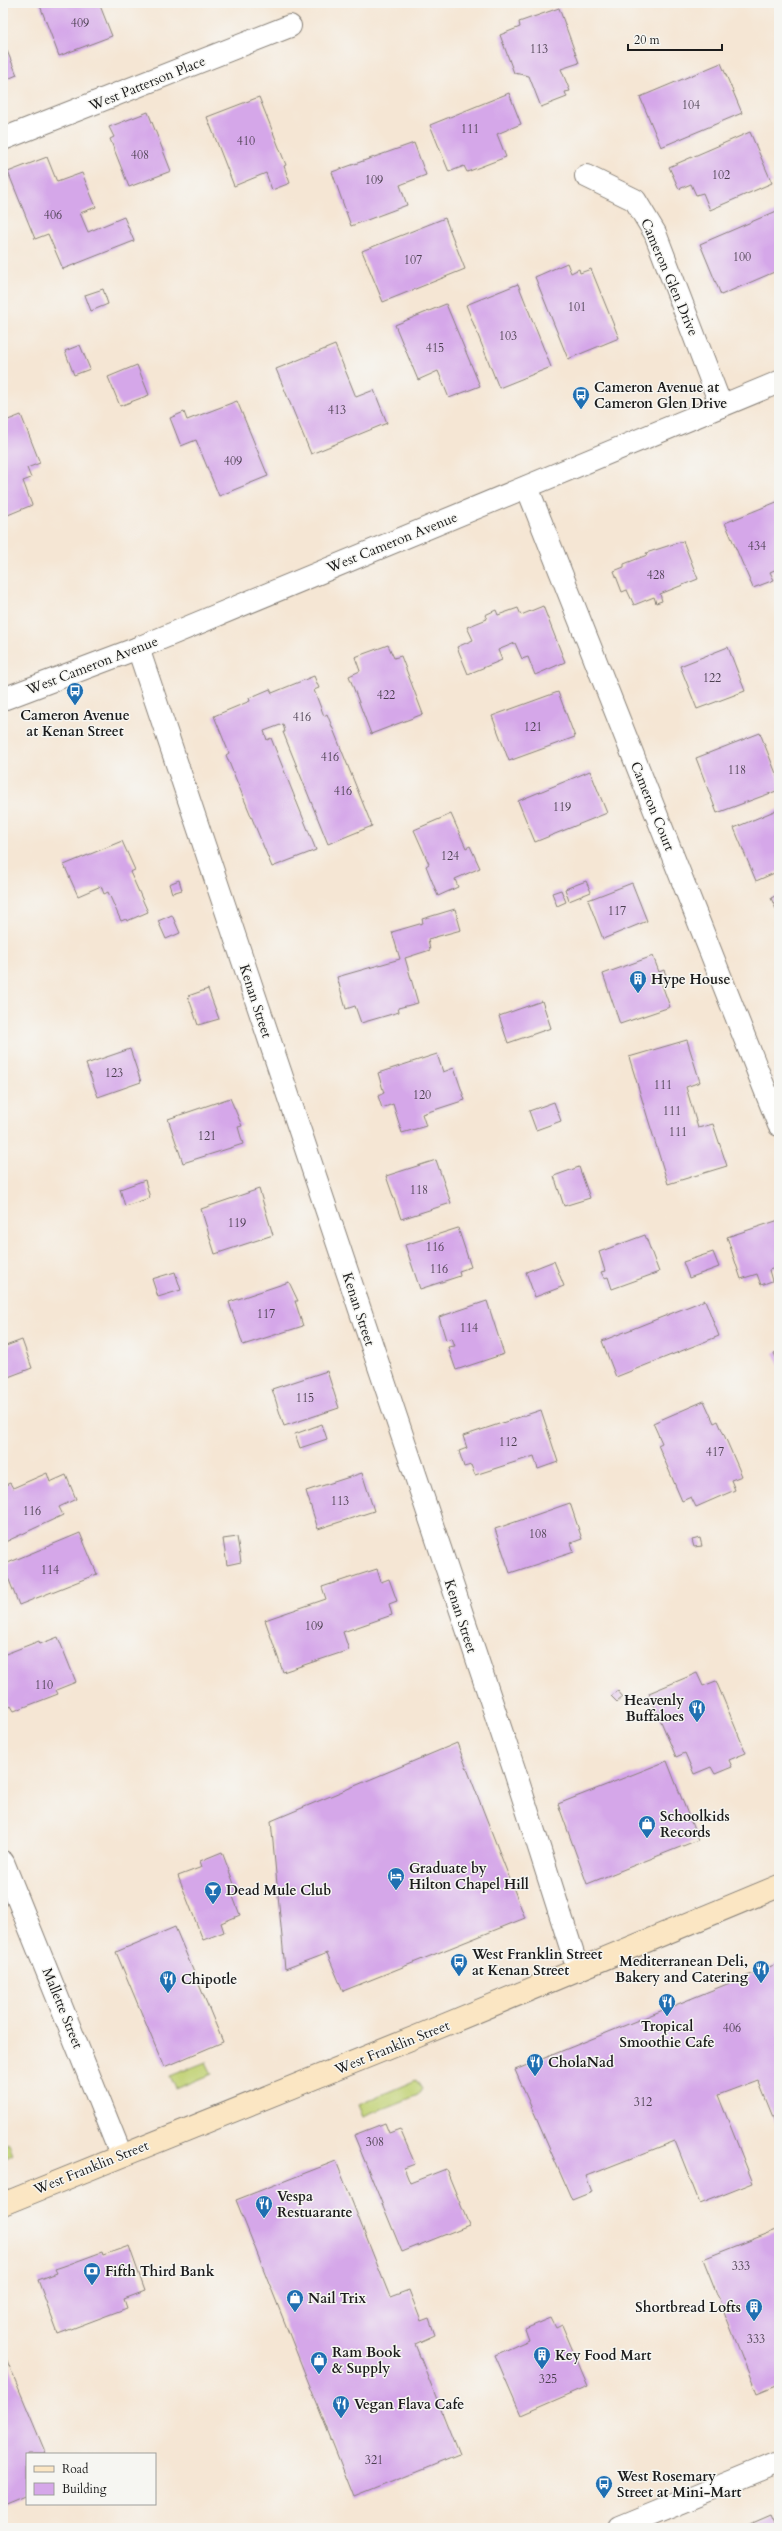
<svg xmlns="http://www.w3.org/2000/svg" width="782" height="2531" font-family="Cardo,serif">
  <style>
    .green { fill: #c1d275; stroke: #6e7748 }
    .building { fill: #d5a7e9 }
    .lines { fill: none; stroke-linecap: round; stroke-linejoin: round }
    .minor-casing { stroke: #888178; stroke-width: 24 }
    .tertiary-casing { stroke: #888178; stroke-width: 24 }
    .secondary-casing { stroke: #888178; stroke-width: 24 }
    .minor { stroke: #fff; stroke-width: 22 }
    .tertiary { stroke: #fff; stroke-width: 22 }
    .secondary { stroke: #fbe6c3; stroke-width: 22 }
    .labels { text-anchor: middle; stroke-width: 3; stroke-linejoin: round; paint-order: stroke }
    .number-label { font-size: 12px; fill: #4a3f4f }
    .street-label { font-size: 14px; fill: #1c1c1c; stroke: #f6f6f2 }
    .poi-label { font-size: 14px; font-weight: bold; fill: #1c1c1c; stroke: #f6f6f2; text-anchor: start }
  </style>
  <rect width="100%" height="100%" fill="#f6f6f2"/>
  <filter id="ink" filterUnits="userSpaceOnUse"><feTurbulence type="fractalNoise" baseFrequency=".025" numOctaves="2"/><feDisplacementMap in="SourceGraphic" scale="8" xChannelSelector="R" yChannelSelector="G"/><feConvolveMatrix kernelMatrix="1 2 1 2 8 2 1 2 1" color-interpolation-filters="sRGB"/></filter>
  <filter id="wash" filterUnits="userSpaceOnUse"><feTurbulence type="fractalNoise" baseFrequency=".012" numOctaves="4" result="noise"/><feDisplacementMap in="SourceGraphic" scale="16" xChannelSelector="R" yChannelSelector="G"/><feGaussianBlur stdDeviation="0.9" result="paint"/><feColorMatrix in="noise" values="0 0 0 0 0 0 0 0 0 0 0 0 0 0 0 0 0 1.4 0 .05"/><feComposite in="paint" operator="in"/></filter>
  <g filter="url(#wash)">
    <rect width="100%" height="100%" fill="#f5e6d4"/>
    <g class="green">
      <path d="M206,2062L212,2074L176,2089L170,2076Z"/>
      <path d="M416,2080L422,2089L418,2095L363,2117L358,2105Z"/>
      <path d="M9,2143L13,2154L3,2160V2145Z"/>
    </g>
    <g id="blocks">
      <g class="building">
        <path d="M39,3H99L112,36L59,56Z"/>
        <path d="M559,8L579,63L561,69L570,91L565,92L567,97L541,107L529,76L514,73L500,35L520,27L519,22Z"/>
        <path d="M3,41L17,75L3,81Z"/>
        <path d="M721,63L742,113L661,147L640,97Z"/>
        <path d="M509,93L521,124L497,134L506,157L467,172L464,166L449,172L430,125Z"/>
        <path d="M259,97L286,165L284,166L290,183L272,190L266,173L234,186L207,117Z"/>
        <path d="M148,112L171,171L129,187L110,139L114,137L109,127Z"/>
        <path d="M750,132L772,183L710,210L703,193L696,195L691,184L679,189L669,167Z"/>
        <path d="M414,143L426,175L400,185L407,205L351,226L332,172Z"/>
        <path d="M47,157L57,182L82,173L96,207L80,213L88,232L124,217L134,241L63,269L48,234L35,239L8,172Z"/>
        <path d="M779,210V270L721,295L700,244Z"/>
        <path d="M445,218L465,269L383,302L362,251Z"/>
        <path d="M567,263L571,273L579,269L580,273L591,269L619,338L568,359L535,277Z"/>
        <path d="M518,284L551,367L499,388L466,305Z"/>
        <path d="M103,289L108,304L91,311L85,295Z"/>
        <path d="M446,304L480,386L449,398L438,371L418,380L395,325Z"/>
        <path d="M80,345L90,369L74,375L65,351Z"/>
        <path d="M335,345L356,397L374,390L387,423L311,454L276,369Z"/>
        <path d="M137,365L149,395L120,406L108,377Z"/>
        <path d="M237,401L268,476L219,496L196,440L181,446L170,418L184,412L187,420Z"/>
        <path d="M21,415L40,463L27,468L31,478L23,481L32,505L3,517V422Z"/>
        <path d="M779,501V568L770,572L774,580L753,588L725,523Z"/>
        <path d="M683,541L698,579L660,594L662,601L656,603L654,597L634,605L627,590L622,592L614,571L624,567V564L647,555L646,553Z"/>
        <path d="M543,606L565,662L535,675L528,657L522,659L515,643L498,650L502,660L468,674L457,647L473,640L467,627L487,619L485,615L496,610L498,615L518,608L521,615Z"/>
        <path d="M388,645L394,658L401,656L423,714L371,734L349,676L360,671L355,657Z"/>
        <path d="M728,647L745,691L697,709L680,666Z"/>
        <path d="M314,676L319,688L314,690L324,716L327,714L372,826L328,844L283,732H285L283,724L264,731L267,740L271,738L316,850L272,867L226,755L229,753L214,716L250,701L249,698L270,689L272,693Z"/>
        <path d="M558,692L575,737L509,761L492,716Z"/>
        <path d="M760,733L779,781V790L717,813L696,758Z"/>
        <path d="M590,771L607,813L535,842L518,801Z"/>
        <path d="M779,809V871L756,881L734,828Z"/>
        <path d="M451,814L466,848L470,846L480,868L455,879L458,887L438,896L426,866L429,864L414,830Z"/>
        <path d="M122,841L135,870L130,872L148,912L127,921L126,919L121,921L108,892L104,894L101,886L78,896L64,865Z"/>
        <path d="M179,880L182,890L172,893L169,884Z"/>
        <path d="M586,881L591,892L569,901L565,889Z"/>
        <path d="M632,883L647,921L603,939L588,900Z"/>
        <path d="M561,890L566,902L557,906L552,893Z"/>
        <path d="M779,894V916L771,898Z"/>
        <path d="M455,909L461,930L428,939L430,950L405,958L418,1003L398,1008L399,1012L361,1023L355,1006L346,1009L337,977L400,959L392,932L423,923L422,919Z"/>
        <path d="M172,915L180,933L166,939L158,921Z"/>
        <path d="M653,956L659,972L664,970L668,980L661,982L670,1007L620,1024L603,974Z"/>
        <path d="M208,989L219,1019L198,1025L188,996Z"/>
        <path d="M542,1001L551,1028L508,1043L499,1016Z"/>
        <path d="M687,1040L700,1082L686,1087L698,1128L713,1124L727,1166L668,1184L629,1057Z"/>
        <path d="M130,1049L141,1082L98,1097L86,1064Z"/>
        <path d="M437,1054L443,1072L454,1068L465,1100L422,1114L426,1126L402,1133L393,1104L382,1108L378,1096L384,1093L378,1073Z"/>
        <path d="M230,1098L242,1126L238,1127L243,1144L183,1163L168,1119Z"/>
        <path d="M554,1102L561,1121L536,1130L529,1111Z"/>
        <path d="M436,1160L451,1203L401,1219L386,1176Z"/>
        <path d="M579,1167L590,1198L564,1206L554,1176Z"/>
        <path d="M145,1180L150,1198L125,1206L120,1189Z"/>
        <path d="M259,1189L273,1235L215,1254L201,1209Z"/>
        <path d="M779,1220V1267L769,1270L772,1281L761,1285L757,1274L741,1279L727,1237Z"/>
        <path d="M458,1228L471,1267L459,1271L460,1276L420,1289L405,1245Z"/>
        <path d="M645,1235L659,1272L612,1289L608,1277L604,1278L601,1272L605,1271L599,1252Z"/>
        <path d="M713,1252L719,1267L689,1278L683,1262Z"/>
        <path d="M554,1261L564,1286L535,1297L526,1272Z"/>
        <path d="M175,1272L181,1290L158,1297L152,1279Z"/>
        <path d="M289,1282L298,1301H295L303,1326L243,1345L229,1302Z"/>
        <path d="M705,1300L719,1336L616,1377L602,1341Z"/>
        <path d="M487,1301L504,1354L456,1370L448,1347L455,1346L452,1338L446,1340L439,1317Z"/>
        <path d="M22,1340L32,1368L3,1379V1347Z"/>
        <path d="M779,1351V1365L774,1353Z"/>
        <path d="M327,1371L339,1408L284,1426L272,1389Z"/>
        <path d="M704,1401L714,1423L718,1421L742,1476L731,1480L735,1490L696,1507L691,1497L682,1501L658,1445L662,1443L653,1423Z"/>
        <path d="M541,1410L558,1462L538,1469L534,1456L475,1475L471,1465L464,1467L459,1451L467,1448L463,1436Z"/>
        <path d="M322,1424L327,1439L300,1448L295,1434Z"/>
        <path d="M47,1473L50,1482L66,1475L76,1499L59,1507L63,1515L3,1543V1486L10,1483L13,1488Z"/>
        <path d="M362,1473L374,1511L318,1529L306,1491Z"/>
        <path d="M570,1503L582,1539L571,1543L574,1552L510,1573L495,1529Z"/>
        <path d="M80,1533L97,1574L19,1605L3,1565Z"/>
        <path d="M237,1537L241,1562L227,1565L223,1539Z"/>
        <path d="M700,1538L702,1546L694,1547L692,1540Z"/>
        <path d="M377,1569L381,1582L389,1579L397,1601L389,1604L392,1615L343,1632L349,1650L283,1672L265,1620L326,1599L322,1587Z"/>
        <path d="M58,1637L76,1682L56,1690L58,1694L14,1711L11,1706L8,1708L3,1697V1655L39,1641L40,1644Z"/>
        <path d="M697,1673L703,1686L716,1681L746,1753L729,1760L732,1767L715,1774L711,1767L694,1774L685,1753L676,1757L649,1693Z"/>
        <path d="M618,1691L623,1697L617,1702L611,1696Z"/>
        <path d="M457,1743L525,1918L343,1991L327,1953L285,1969L271,1821Z"/>
        <path d="M667,1761L698,1840L587,1884L558,1804Z"/>
        <path d="M222,1852L237,1892L232,1894L240,1915L221,1923L224,1932L203,1940L178,1876L202,1867L200,1861Z"/>
        <path d="M175,1927L223,2042L164,2067L116,1952Z"/>
        <path d="M779,1963V2132L758,2080L718,2095L753,2183L700,2204L675,2141L586,2176L592,2192L572,2200L515,2070Z"/>
        <path d="M385,2123L389,2133L400,2129L415,2164L404,2168L410,2183L446,2169L469,2225L402,2252L354,2135Z"/>
        <path d="M336,2161L390,2297L409,2290L421,2321L429,2318L435,2335L415,2344L459,2455L354,2497L236,2200Z"/>
        <path d="M779,2229V2385L757,2394L703,2259Z"/>
        <path d="M129,2246L145,2291L124,2299L127,2308L58,2334L38,2280L57,2273L55,2269L64,2266L102,2252L103,2255Z"/>
        <path d="M551,2318L556,2328L562,2325L588,2386L521,2415L495,2355L529,2340L525,2329Z"/>
        <path d="M3,2351L46,2454H27V2495L3,2505Z"/>
        <path d="M771,2515L777,2528H741Z"/>
      </g>
    </g>
  </g>
  <g filter="url(#ink)">
    <use href="#blocks" fill-opacity="0" stroke="#888178" stroke-width="1"/>
    <g class="lines">
      <defs>
        <g id="minor">
          <path d="M3,139L290,26"/>
          <path d="M586,176L635,200L655,233L721,406"/>
          <path d="M527,487L779,1125"/>
          <path d="M138,648L515,1772L578,1970"/>
          <path d="M3,1862L121,2155"/>
        </g>
        <g id="tertiary">
          <path d="M3,699L138,648L779,382"/>
          <path d="M619,2528L779,2462"/>
        </g>
        <path id="secondary" d="M3,2204L418,2036L779,1886"/>
      </defs>
      <use href="#minor" class="minor-casing"/>
      <use href="#tertiary" class="tertiary-casing"/>
      <use href="#secondary" class="secondary-casing"/>
      <use href="#minor" class="minor"/>
      <use href="#tertiary" class="tertiary"/>
      <use href="#secondary" class="secondary"/>
    </g>
  </g>
  <defs>
    <symbol id="bus-pin" viewBox="-11 -11 22 30"><path d="M0 17L-7.5 6A9.5 9.5 0 1 1 7.5 6Z" fill="#1f6fb2" stroke="#f6f6f2"/><path d="M-5-6H5V4H4V6H2V4H-2V6H-4V4H-5ZM-3.5-4V0h7V-4ZM-3.5 1.2v1.5H-2V1.2ZM2 1.2v1.5H3.5V1.2Z" fill="#fff"/></symbol>
    <symbol id="building-pin" viewBox="-11 -11 22 30"><path d="M0 17L-7.5 6A9.5 9.5 0 1 1 7.5 6Z" fill="#1f6fb2" stroke="#f6f6f2"/><path d="M-4-6H4V6H1V3H-1V6H-4ZM-2.5-4.3h1.7v1.8h-1.7ZM.8-4.3h1.7v1.8H.8ZM-2.5-1h1.7V.8h-1.7ZM.8-1h1.7V.8H.8Z" fill="#fff"/></symbol>
    <symbol id="restaurant-pin" viewBox="-11 -11 22 30"><path d="M0 17L-7.5 6A9.5 9.5 0 1 1 7.5 6Z" fill="#1f6fb2" stroke="#f6f6f2"/><path d="M-5-6h1v4h1v-4h1v4h1v-4h1v5L-1.5 .5V6h-2V.5L-5-1ZM5-6V6H3V1.5H1.5Q1.5-4 5-6Z" fill="#fff"/></symbol>
    <symbol id="shop-pin" viewBox="-11 -11 22 30"><path d="M0 17L-7.5 6A9.5 9.5 0 1 1 7.5 6Z" fill="#1f6fb2" stroke="#f6f6f2"/><path d="M-5-2.5h2.3a2.7 3.5 0 0 1 5.4 0H5L5.5 6h-11ZM-1.5-2.5h3a1.5 2.3 0 0 0-3 0Z" fill="#fff"/></symbol>
    <symbol id="hotel-pin" viewBox="-11 -11 22 30"><path d="M0 17L-7.5 6A9.5 9.5 0 1 1 7.5 6Z" fill="#1f6fb2" stroke="#f6f6f2"/><path d="M-6-4.5h1.5V1H6V5H4.5V3h-9V5H-6ZM-4 0a1.8 1.8 0 1 1 3.6 0ZM.5 0V-2.5h3Q6-2.5 6 0Z" fill="#fff"/></symbol>
    <symbol id="bar-pin" viewBox="-11 -11 22 30"><path d="M0 17L-7.5 6A9.5 9.5 0 1 1 7.5 6Z" fill="#1f6fb2" stroke="#f6f6f2"/><path d="M-6-5H6L.8 .8V4.5H3.5V6h-7V4.5H-.8V.8Z" fill="#fff"/></symbol>
    <symbol id="bank-pin" viewBox="-11 -11 22 30"><path d="M0 17L-7.5 6A9.5 9.5 0 1 1 7.5 6Z" fill="#1f6fb2" stroke="#f6f6f2"/><path d="M-6-4H6V4H-6ZM0-2.3a2.3 2.3 0 1 0 0 4.6a2.3 2.3 0 1 0 0-4.6Z" fill="#fff"/></symbol>
  </defs>
  <g fill-rule="evenodd">
    <use href="#bus-pin" x="571" y="385" width="20" height="27"/>
    <use href="#bus-pin" x="65" y="681" width="20" height="27"/>
    <use href="#building-pin" x="628" y="969" width="20" height="27"/>
    <use href="#restaurant-pin" x="687" y="1698" width="20" height="27"/>
    <use href="#shop-pin" x="637" y="1814" width="20" height="27"/>
    <use href="#hotel-pin" x="386" y="1866" width="20" height="27"/>
    <use href="#bar-pin" x="203" y="1880" width="20" height="27"/>
    <use href="#bus-pin" x="449" y="1952" width="20" height="27"/>
    <use href="#restaurant-pin" x="751" y="1959" width="20" height="27"/>
    <use href="#restaurant-pin" x="158" y="1969" width="20" height="27"/>
    <use href="#restaurant-pin" x="657" y="1992" width="20" height="27"/>
    <use href="#restaurant-pin" x="525" y="2052" width="20" height="27"/>
    <use href="#restaurant-pin" x="254" y="2194" width="20" height="27"/>
    <use href="#bank-pin" x="82" y="2261" width="20" height="27"/>
    <use href="#shop-pin" x="285" y="2288" width="20" height="27"/>
    <use href="#building-pin" x="744" y="2297" width="20" height="27"/>
    <use href="#building-pin" x="532" y="2345" width="20" height="27"/>
    <use href="#shop-pin" x="309" y="2350" width="20" height="27"/>
    <use href="#restaurant-pin" x="331" y="2394" width="20" height="27"/>
    <use href="#bus-pin" x="594" y="2474" width="20" height="27"/>
  </g>
  <g class="labels">
    <g class="number-label">
      <text x="80" y="27">409</text>
      <text x="539" y="53">113</text>
      <text x="691" y="109">104</text>
      <text x="470" y="133">111</text>
      <text x="246" y="145">410</text>
      <text x="140" y="159">408</text>
      <text x="721" y="179">102</text>
      <text x="374" y="184">109</text>
      <text x="53" y="219">406</text>
      <text x="742" y="261">100</text>
      <text x="413" y="264">107</text>
      <text x="577" y="311">101</text>
      <text x="508" y="340">103</text>
      <text x="435" y="352">415</text>
      <text x="337" y="414">413</text>
      <text x="233" y="465">409</text>
      <text x="757" y="550">434</text>
      <text x="656" y="579">428</text>
      <text x="712" y="682">122</text>
      <text x="386" y="699">422</text>
      <text x="302" y="721">416</text>
      <text x="533" y="731">121</text>
      <text x="330" y="761">416</text>
      <text x="737" y="774">118</text>
      <text x="343" y="795">416</text>
      <text x="562" y="811">119</text>
      <text x="450" y="860">124</text>
      <text x="617" y="915">117</text>
      <text x="114" y="1077">123</text>
      <text x="663" y="1089">111</text>
      <text x="422" y="1099">120</text>
      <text x="672" y="1115">111</text>
      <text x="678" y="1136">111</text>
      <text x="207" y="1140">121</text>
      <text x="419" y="1194">118</text>
      <text x="237" y="1227">119</text>
      <text x="435" y="1251">116</text>
      <text x="439" y="1273">116</text>
      <text x="266" y="1318">117</text>
      <text x="469" y="1332">114</text>
      <text x="305" y="1402">115</text>
      <text x="508" y="1446">112</text>
      <text x="715" y="1456">417</text>
      <text x="340" y="1505">113</text>
      <text x="32" y="1515">116</text>
      <text x="538" y="1538">108</text>
      <text x="50" y="1574">114</text>
      <text x="314" y="1630">109</text>
      <text x="44" y="1689">110</text>
      <text x="732" y="2032">406</text>
      <text x="643" y="2106">312</text>
      <text x="375" y="2146">308</text>
      <text x="741" y="2270">333</text>
      <text x="756" y="2343">333</text>
      <text x="548" y="2383">325</text>
      <text x="374" y="2464">321</text>
    </g>
    <g class="street-label">
      <text transform="translate(147 83) rotate(-22)" y="5">West Patterson Place</text>
      <text transform="translate(670 277) rotate(67)" y="5">Cameron Glen Drive</text>
      <text transform="translate(392 542) rotate(-22)" y="5">West Cameron Avenue</text>
      <text transform="translate(92 665) rotate(-21)" y="5">West Cameron Avenue</text>
      <text transform="translate(653 806) rotate(68)" y="5">Cameron Court</text>
      <text transform="translate(256 1001) rotate(72)" y="5">Kenan Street</text>
      <text transform="translate(359 1309) rotate(72)" y="5">Kenan Street</text>
      <text transform="translate(461 1616) rotate(72)" y="5">Kenan Street</text>
      <text transform="translate(63 2008) rotate(68)" y="5">Mallette Street</text>
      <text transform="translate(392 2047) rotate(-22)" y="5">West Franklin Street</text>
      <text transform="translate(91 2167) rotate(-22)" y="5">West Franklin Street</text>
    </g>
    <g class="poi-label">
      <text x="594" y="392">Cameron Avenue at<tspan x="594" dy="16">Cameron Glen Drive</tspan></text>
      <text x="75" y="720" text-anchor="middle">Cameron Avenue<tspan x="75" dy="16">at Kenan Street</tspan></text>
      <text x="651" y="984">Hype House</text>
      <text x="684" y="1705" text-anchor="end">Heavenly<tspan x="684" dy="16">Buffaloes</tspan></text>
      <text x="660" y="1821">Schoolkids<tspan x="660" dy="16">Records</tspan></text>
      <text x="409" y="1873">Graduate by<tspan x="409" dy="16">Hilton Chapel Hill</tspan></text>
      <text x="226" y="1895">Dead Mule Club</text>
      <text x="472" y="1959">West Franklin Street<tspan x="472" dy="16">at Kenan Street</tspan></text>
      <text x="748" y="1966" text-anchor="end">Mediterranean Deli,<tspan x="748" dy="16">Bakery and Catering</tspan></text>
      <text x="181" y="1984">Chipotle</text>
      <text x="667" y="2031" text-anchor="middle">Tropical<tspan x="667" dy="16">Smoothie Cafe</tspan></text>
      <text x="548" y="2067">CholaNad</text>
      <text x="277" y="2201">Vespa<tspan x="277" dy="16">Restuarante</tspan></text>
      <text x="105" y="2276">Fifth Third Bank</text>
      <text x="308" y="2303">Nail Trix</text>
      <text x="741" y="2312" text-anchor="end">Shortbread Lofts</text>
      <text x="332" y="2357">Ram Book<tspan x="332" dy="16">&amp; Supply</tspan></text>
      <text x="555" y="2360">Key Food Mart</text>
      <text x="354" y="2409">Vegan Flava Cafe</text>
      <text x="617" y="2481">West Rosemary<tspan x="617" dy="16">Street at Mini-Mart</tspan></text>
    </g>
  </g>
  <rect width="782" height="2531" fill="none" stroke="#f6f6f2" stroke-width="16"/>
  <rect x="26" y="2453" width="130" height="52" fill="#f6f6f2" stroke="#9f9f9c"/>
  <rect x="34" y="2466" width="20" height="6" fill="#fbe6c3" stroke="#9f9f9c"/>
  <text x="62" y="2473" font-size="12" fill="#1c1c1c">Road</text>
  <rect x="34" y="2483" width="20" height="12" fill="#d5a7e9" stroke="#9f9f9c"/>
  <text x="62" y="2493" font-size="12" fill="#1c1c1c">Building</text>
  <path d="M628 44v6h94v-6" fill="none" stroke="#1c1c1c" stroke-width="2"/>
  <text x="634" y="44" font-size="12" fill="#1c1c1c" stroke="#f6f6f2" stroke-width="3" paint-order="stroke">20 m</text>
</svg>
